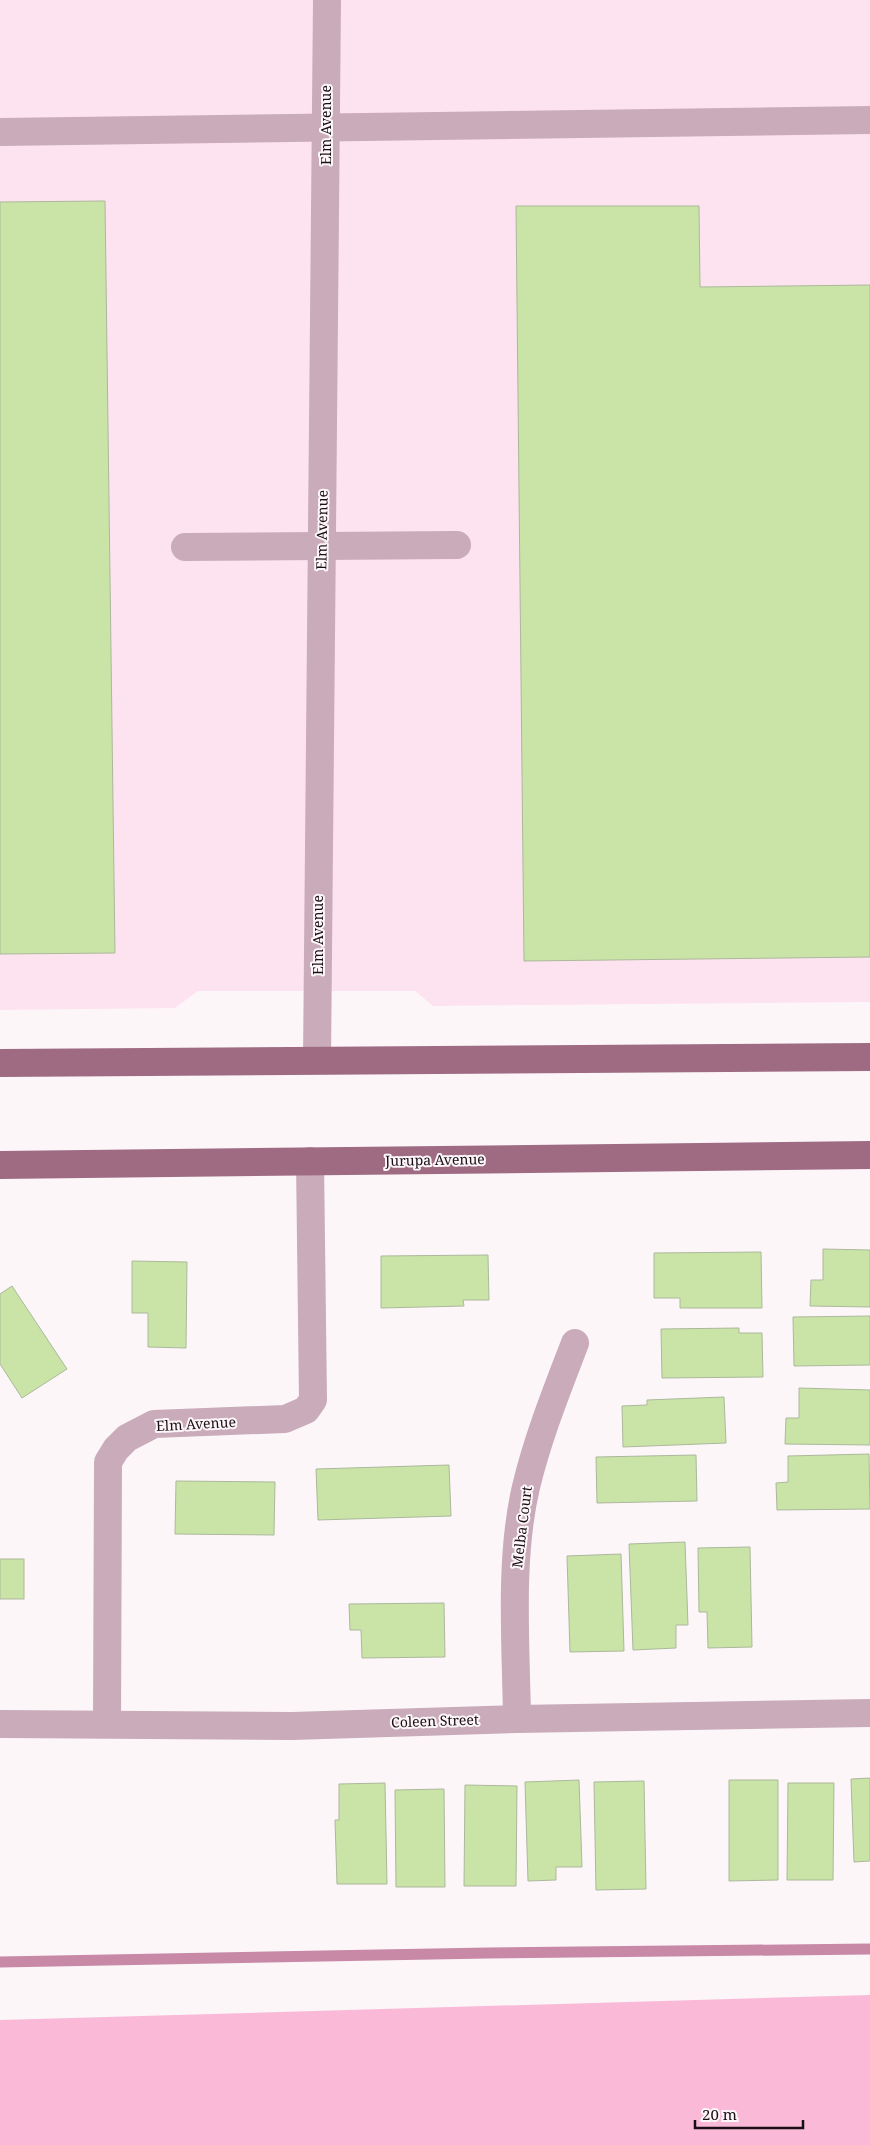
<svg xmlns="http://www.w3.org/2000/svg" width="870" height="2145" font-family="'Noto Serif',serif">
  <style>
    .built { fill: #fde3ef }
    .green { fill: #fabad7 }
    .lines { fill: none; stroke-linecap: round; stroke-linejoin: round }
    .stream { stroke: #c889a7; stroke-width: 11 }
    .building { fill: #cae4a7; stroke: #abb89b }
    .minor { stroke: #c9abb9; stroke-width: 28 }
    .major { stroke: #9e6b83; stroke-width: 28 }
    .labels { text-anchor: middle; stroke-width: 4; stroke-linejoin: round; paint-order: stroke }
    .street-label { font-size: 14px; fill: #190e13; stroke: #fdf6f9 }
  </style>
  <rect width="100%" height="100%" fill="#fdf6f9"/>
  <path class="built" d="M0,0H870V1002L433,1006L415,991H198L175,1008L0,1010Z"/>
  <path class="green" d="M870,1995V2145H0V2020Z"/>
  <g class="lines">
    <path class="stream" d="M0,1962L488,1953L870,1949"/>
  </g>
  <g class="building">
    <path d="M105,201L115,953L0,954V202Z"/>
    <path d="M516,206H699L700,287L870,285V957L524,961Z"/>
    <path d="M823,1249L870,1250V1307L810,1306L811,1280H823Z"/>
    <path d="M761,1252L762,1308H680V1298H654V1253Z"/>
    <path d="M488,1255L489,1300H463L464,1306L381,1308V1256Z"/>
    <path d="M132,1261L187,1262L186,1348L148,1347V1313H132Z"/>
    <path d="M12,1286L67,1369L22,1398L0,1364V1294Z"/>
    <path d="M870,1316V1365L794,1366L793,1317Z"/>
    <path d="M739,1328V1333H762L763,1377L662,1378L661,1329Z"/>
    <path d="M799,1388L870,1390V1445L785,1444L786,1418H799Z"/>
    <path d="M724,1397L726,1443L623,1447L622,1406L647,1405V1400Z"/>
    <path d="M869,1454L870,1509L777,1510L776,1483L788,1482V1456Z"/>
    <path d="M696,1455L697,1501L597,1503L596,1457Z"/>
    <path d="M449,1465L451,1516L318,1520L316,1469Z"/>
    <path d="M176,1481L275,1482L274,1535L175,1534Z"/>
    <path d="M685,1542L688,1625H676V1648L633,1650L629,1544Z"/>
    <path d="M750,1547L752,1647L708,1648L707,1612H699L698,1548Z"/>
    <path d="M621,1554L624,1651L570,1652L567,1556Z"/>
    <rect x="0" y="1559" width="24" height="40"/>
    <path d="M444,1603L445,1657L362,1658L361,1630H350L349,1604Z"/>
    <path d="M870,1778V1861L854,1862L851,1779Z"/>
    <path d="M579,1780L582,1867H556V1880L528,1881L525,1782Z"/>
    <path d="M729,1780H778V1880L729,1881Z"/>
    <path d="M644,1781L646,1889L596,1890L594,1782Z"/>
    <path d="M385,1783L387,1884H337L335,1820H339V1784Z"/>
    <path d="M788,1783H834L833,1880H787Z"/>
    <path d="M465,1785L517,1786L516,1886H464Z"/>
    <path d="M444,1789L445,1887H396L395,1790Z"/>
  </g>
  <g class="lines">
    <g class="minor">
      <path d="M0,132L870,120"/>
      <path d="M185,547L457,545"/>
      <path d="M317,1060L327,0"/>
      <path d="M517,1719C516,1645 509,1559 526,1487C538,1437 557,1390 575,1343"/>
      <path d="M0,1724L292,1726L517,1719L870,1713"/>
      <path d="M107,1724L108,1462L116,1449L127,1438L154,1424L285,1419L306,1410L313,1400L310,1161"/>
    </g>
    <g class="major">
      <path d="M0,1063L870,1057"/>
      <path d="M0,1165L870,1155"/>
    </g>
  </g>
  <g class="labels">
    <g class="street-label">
      <text transform="translate(326 125) rotate(-90)" y="5">Elm Avenue</text>
      <text transform="translate(322 530) rotate(-89)" y="5">Elm Avenue</text>
      <text transform="translate(318 935) rotate(-90)" y="5">Elm Avenue</text>
      <text transform="translate(435 1160) rotate(-1)" y="5">Jurupa Avenue</text>
      <text transform="translate(196 1424) rotate(-3)" y="5">Elm Avenue</text>
      <text transform="translate(522 1527) rotate(-83)" y="5">Melba Court</text>
      <text transform="translate(435 1721) rotate(-2)" y="5">Coleen Street</text>
    </g>
  </g>
  <path d="M695 2120v8h108v-8" fill="none" stroke="#190e13" stroke-width="2.5"/>
  <text x="702" y="2120" font-size="15" fill="#190e13" stroke="#fdf6f9" stroke-width="4" paint-order="stroke">20 m</text>
</svg>
